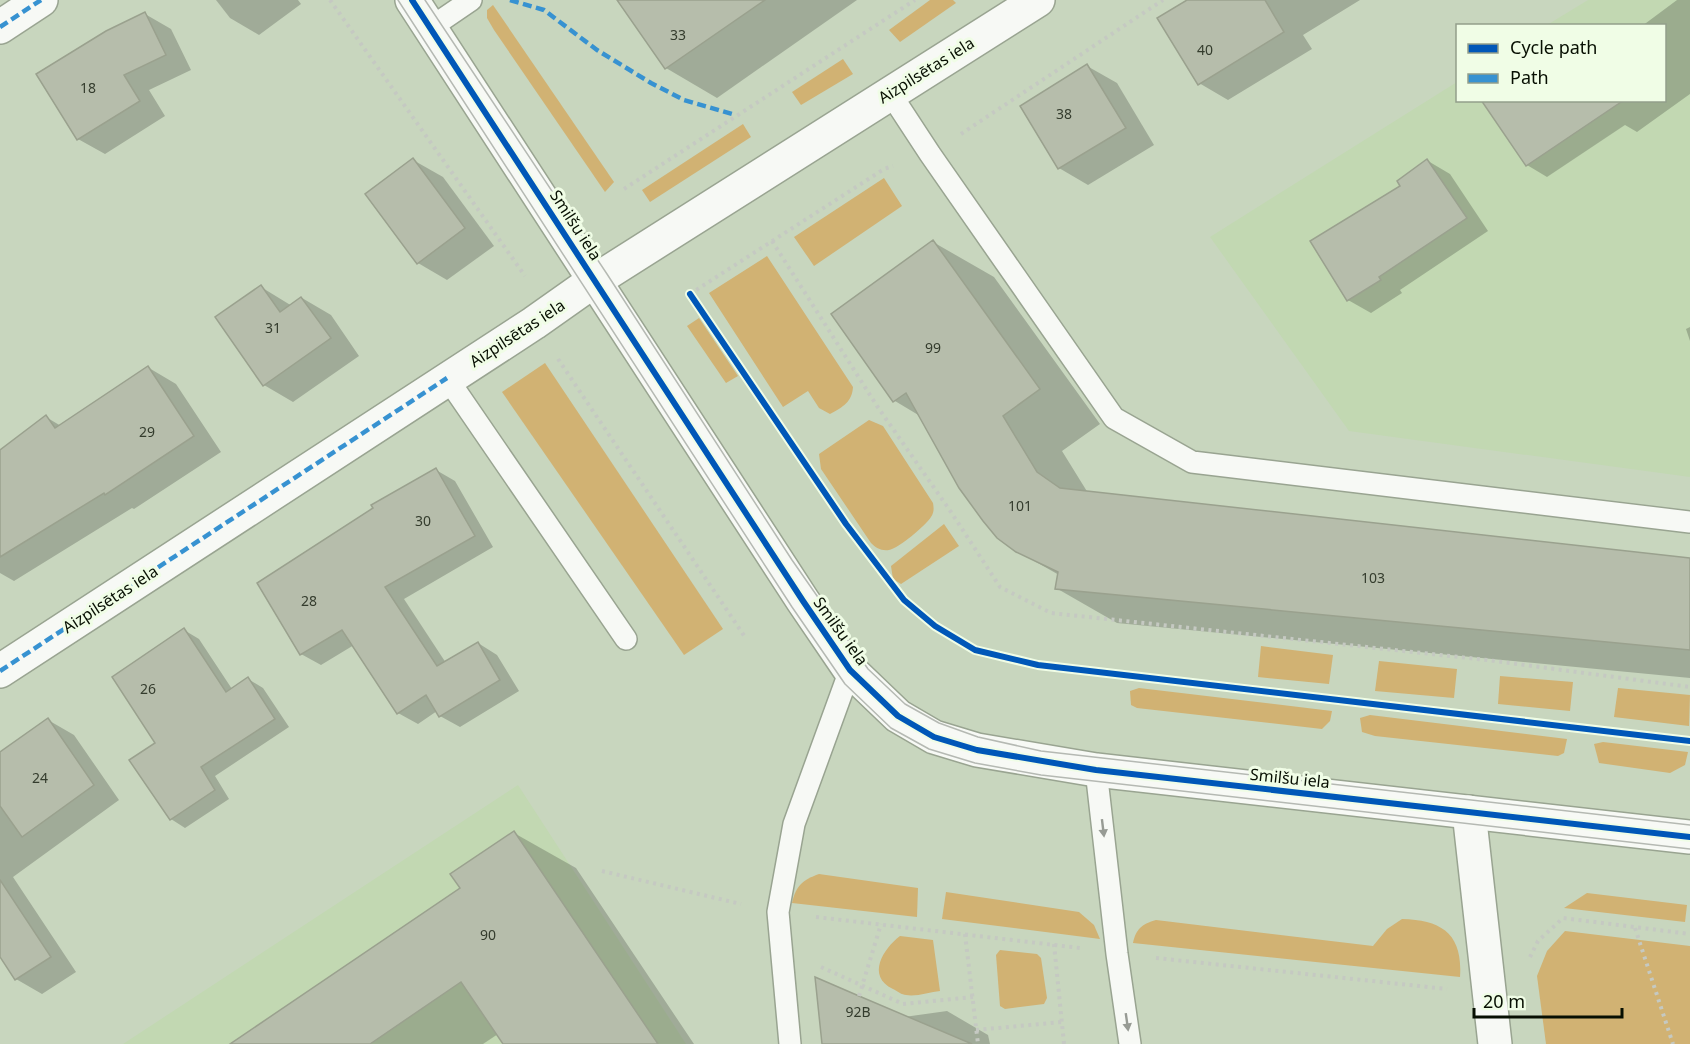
<svg xmlns="http://www.w3.org/2000/svg" width="1690" height="1044" font-family="'Noto Sans',sans-serif">
  <style>
    .built { fill: #c2d8b2 }
    .green { fill: #d1b273 }
    .shadow { fill: #0003 }
    .building { fill: #b6bdab; stroke: #9aa18e; stroke-width: 1.5 }
    .lines { fill: none; stroke-linecap: round; stroke-linejoin: round }
    .service-casing { stroke: #99a491; stroke-width: 24 }
    .minor-casing { stroke: #99a491; stroke-width: 36 }
    .tertiary-casing { stroke: #99a491; stroke-width: 36 }
    .path { stroke: #c5c9c2; stroke-width: 4; stroke-dasharray: 3 4.5; stroke-linecap: butt }
    .service { stroke: #f7f9f5; stroke-width: 21 }
    .minor { stroke: #f7f9f5; stroke-width: 33 }
    .tertiary { stroke: #f7f9f5; stroke-width: 33 }
    .tram { stroke: #b5b9b3; stroke-width: 1.5 }
    .quiet { stroke: #3792d1; stroke-width: 4.5; stroke-dasharray: 9 4.5; stroke-linecap: butt }
    .cycleway-casing { stroke: #f0fde6; stroke-width: 10 }
    .cycleway { stroke: #0057b8; stroke-width: 6 }
    .oneway { fill: #979b94 }
    .labels { text-anchor: middle; stroke-width: 6; stroke-linejoin: round; paint-order: stroke }
    .number-label { font-size: 14px; fill: #343c2d }
    .street-label { font-size: 16px; fill: #070f02; stroke: #f0fde6 }
  </style>
  <rect width="100%" height="100%" fill="#c8d6be"/>
  <g class="built">
    <path d="M1588,0H1690V477L1349,431L1210,237L1457,82L1458,100H1664V26L1547,25Z"/>
    <path d="M518,785L686,1044H123Z"/>
  </g>
  <g class="green">
    <path d="M930,0H953L956,3L900,42L889,30Z"/>
    <path d="M493,5L614,182L605,192L494,30L487,18V10Z"/>
    <path d="M843,59L853,74L801,105L792,92Z"/>
    <path d="M743,124L751,137L650,202L642,190Z"/>
    <path d="M884,178L902,206L814,266L794,237Z"/>
    <path d="M767,256L853,387C852,402 843,407 830,414L819,408L808,391L783,407L709,293Z"/>
    <path d="M699,318L738,376L726,383L687,326Z"/>
    <path d="M545,363L723,629L684,655L502,392Z"/>
    <path d="M869,420L883,426L933,503C934,509 934,512 931,517C926,525 898,549 889,550C881,551 876,548 871,543L821,469L819,454Z"/>
    <path d="M944,524L959,546L901,584L893,579L891,566Z"/>
    <path d="M1261,646L1333,655L1329,684L1258,677Z"/>
    <path d="M1379,661L1457,669L1454,698L1375,691Z"/>
    <path d="M1500,676L1573,682L1570,711L1498,704Z"/>
    <path d="M1139,688L1332,711L1330,721L1322,729L1137,708L1131,705L1130,691Z"/>
    <path d="M1618,688L1690,695L1689,726L1614,717Z"/>
    <path d="M1370,715L1567,739L1564,753L1558,756L1375,736L1362,732L1360,718Z"/>
    <path d="M1603,742L1688,752L1685,765L1670,773L1599,763L1594,744Z"/>
    <path d="M819,874L918,888L917,917L792,903C796,885 803,880 819,874Z"/>
    <path d="M946,892L1079,912L1094,925L1100,939L942,919Z"/>
    <path d="M1587,893L1687,905L1685,922L1564,908Z"/>
    <path d="M1402,919C1442,920 1463,934 1460,977L1133,943C1136,929 1142,924 1156,920L1373,946L1387,929Z"/>
    <path d="M1565,931L1690,946V1044H1546L1537,976L1547,951Z"/>
    <path d="M900,936L933,940L940,991C930,992 916,997 906,995C902,995 897,991 893,989C866,976 883,949 900,936Z"/>
    <path d="M1000,950L1037,954L1041,958L1047,998L1044,1004L1005,1009L1000,1006L996,955Z"/>
  </g>
  <g class="shadow">
    <path d="M216,0H298L301,4L259,35L230,18Z"/>
    <path d="M619,0H857L717,98L666,68Z"/>
    <path d="M1189,0H1360L1303,35L1312,49L1228,100L1199,83Z"/>
    <path d="M1677,0H1690V94L1637,132L1625,125L1547,177L1527,165L1489,109L1501,100H1664V26H1642Z"/>
    <path d="M145,14L171,29L191,70L149,90L165,116L105,154L78,139Z"/>
    <path d="M1087,66L1117,83L1154,145L1088,185L1059,168Z"/>
    <path d="M413,160L443,177L494,246L447,280L418,263Z"/>
    <path d="M1428,161L1450,174L1488,231L1400,290L1402,293L1371,313L1348,300L1402,186Z"/>
    <path d="M933,242L994,277L1100,424L1062,451L1088,493L1690,560V678L1117,623L1056,588L1059,575L1017,551L920,416L895,401L833,314Z"/>
    <path d="M261,287L292,306L302,298L331,315L359,356L293,402L264,385Z"/>
    <path d="M1690,327V341L1686,329Z"/>
    <path d="M149,368L176,384L221,452L134,509L132,508L14,581L0,573V460L46,417L61,426Z"/>
    <path d="M436,470L455,481L493,547L404,599L446,663L478,643L497,655L519,691L460,727L440,716L437,711L418,724L398,713L354,645L321,665L301,654Z"/>
    <path d="M184,630L199,639L232,689L248,679L263,688L289,727L215,776L229,799L185,828L171,819L157,743Z"/>
    <path d="M48,720L74,735L119,800L13,877L76,972L42,994L16,979L0,954V754Z"/>
    <path d="M514,833L576,868L694,1044H505L498,1034L483,1044H233L462,888Z"/>
    <path d="M947,1011L988,1035L990,1044H824L904,1017Z"/>
  </g>
  <g class="building">
    <path d="M617,0H765L665,69Z"/>
    <path d="M1187,0H1265L1284,32L1198,85L1157,18Z"/>
    <path d="M145,12L166,55L124,75L140,101L77,140L36,74L106,31Z"/>
    <path d="M1087,64L1126,128L1058,169L1020,106Z"/>
    <path d="M1481,100H1624L1526,166Z"/>
    <path d="M413,158L465,228L417,264L365,194Z"/>
    <path d="M1427,159L1467,218L1379,277L1381,280L1347,301L1310,241L1400,186L1397,181Z"/>
    <path d="M933,240L1040,389L1003,416L1037,472L1060,488L1690,558V650L1055,589L1058,572L1016,552L997,538L983,521L959,488L906,393L893,402L831,314Z"/>
    <path d="M261,285L280,312L301,297L331,338L263,386L215,317Z"/>
    <path d="M148,366L194,436L105,495L104,493L0,557V450L46,415L55,428Z"/>
    <path d="M436,468L475,536L385,587L437,666L478,642L500,680L439,717L426,695L397,714L342,630L300,655L257,583L373,508L371,505Z"/>
    <path d="M184,628L226,692L248,677L275,719L201,767L215,790L170,820L129,760L155,743L112,677Z"/>
    <path d="M48,718L94,785L22,837L0,806V752Z"/>
    <path d="M514,831L658,1044H503L461,982L370,1044H230L460,888L450,874Z"/>
    <path d="M0,880L51,957L15,980L0,957Z"/>
    <path d="M815,977L859,996L972,1044H822Z"/>
  </g>
  <g class="lines">
    <defs>
      <g id="service">
        <path d="M430,28L471,0"/>
        <path d="M890,93L930,154L1114,418L1192,462L1690,522"/>
        <path d="M447,378L626,639"/>
        <path d="M1096,770L1117,954L1130,1044"/>
        <path d="M790,1044L778,912L794,824L850,670"/>
      </g>
      <g id="minor">
        <path d="M0,27L41,0"/>
        <path d="M0,671L534,323L585,287L1038,0"/>
        <path d="M1469,812L1495,1044"/>
      </g>
      <path id="tertiary" d="M412,0L803,601L850,670L898,716L934,737L977,750L1096,770L1690,837"/>
    </defs>
    <use href="#service" class="service-casing"/>
    <use href="#minor" class="minor-casing"/>
    <use href="#tertiary" class="tertiary-casing"/>
    <g class="path">
      <path d="M330,0L525,276"/>
      <path d="M961,134L1163,0"/>
      <path d="M624,189L915,0"/>
      <path d="M772,241L877,406L951,512L1000,587L1051,613L1487,660L1690,687"/>
      <path d="M690,294L884,169L893,166"/>
      <path d="M558,359L745,637"/>
      <path d="M602,871L741,904"/>
      <path d="M816,917L1080,948"/>
      <path d="M1635,928L1673,1044"/>
      <path d="M965,934L978,1044"/>
      <path d="M1054,944L1064,1044"/>
      <path d="M1530,957L1538,941L1563,918L1690,934"/>
      <path d="M1156,958L1447,989"/>
      <path d="M821,967L903,1004L973,997"/>
      <path d="M859,996L881,924"/>
      <path d="M976,1030L1062,1022"/>
    </g>
    <use href="#service" class="service"/>
    <use href="#minor" class="minor"/>
    <use href="#tertiary" class="tertiary"/>
    <g class="tram">
      <path d="M398,0L792,607L845,684L891,728L929,749L975,763L1041,775L1690,849"/>
      <path d="M425,0L607,274L792,560L868,669L905,704L939,723L978,737L1041,751L1690,825"/>
    </g>
    <g class="quiet">
      <path d="M510,0L544,10L597,50L651,83L684,100L736,115"/>
      <path d="M0,27L41,0"/>
      <path d="M0,671L447,378"/>
    </g>
    <defs>
      <g id="cycleway">
        <path d="M412,0L803,601L850,670L898,716L934,737L977,750L1096,770L1690,837"/>
        <path d="M690,294L846,524L904,600L935,626L975,650L1038,665L1690,741"/>
      </g>
    </defs>
    <use href="#cycleway" class="cycleway-casing"/>
    <use href="#cycleway" class="cycleway"/>
  </g>
  <defs><path id="oneway-solid" d="M-6-.8H1V-3.2L6.5 0L1 3.2V.8H-6Z" transform="scale(1.5)"/></defs>
  <g class="oneway">
    <use href="#oneway-solid" transform="translate(1103 828) rotate(83)"/>
    <use href="#oneway-solid" transform="translate(1127 1022) rotate(82)"/>
  </g>
  <g class="labels">
    <g class="number-label">
      <text x="678" y="40">33</text>
      <text x="1205" y="55">40</text>
      <text x="88" y="93">18</text>
      <text x="1064" y="119">38</text>
      <text x="273" y="333">31</text>
      <text x="933" y="353">99</text>
      <text x="147" y="437">29</text>
      <text x="1020" y="511">101</text>
      <text x="423" y="526">30</text>
      <text x="1373" y="583">103</text>
      <text x="309" y="606">28</text>
      <text x="148" y="694">26</text>
      <text x="40" y="783">24</text>
      <text x="488" y="940">90</text>
      <text x="858" y="1017">92B</text>
    </g>
    <g class="street-label">
      <text transform="translate(926 70) rotate(-32)" y="6">Aizpilsētas iela</text>
      <text transform="translate(576 225) rotate(57)" y="6">Smilšu iela</text>
      <text transform="translate(517 333) rotate(-33)" y="6">Aizpilsētas iela</text>
      <text transform="translate(110 599) rotate(-33)" y="6">Aizpilsētas iela</text>
      <text transform="translate(841 631) rotate(54)" y="6">Smilšu iela</text>
      <text transform="translate(1290 778) rotate(6)" y="6">Smilšu iela</text>
    </g>
  </g>
  <rect x="1456" y="24" width="210" height="78" fill="#f0fde6" stroke="#939e8b" stroke-width="1.5"/>
  <rect x="1468" y="44" width="30" height="9" fill="#0057b8" stroke="#939e8b" stroke-width="1.5"/>
  <text x="1510" y="54" font-size="18" fill="#070f02">Cycle path</text>
  <rect x="1468" y="74" width="30" height="9" fill="#3792d1" stroke="#939e8b" stroke-width="1.5"/>
  <text x="1510" y="84" font-size="18" fill="#070f02">Path</text>
  <path d="M1474 1008v9h148v-9" fill="none" stroke="#070f02" stroke-width="3"/>
  <text x="1483" y="1008" font-size="18" fill="#070f02" stroke="#f0fde6" stroke-width="4.5" paint-order="stroke">20 m</text>
</svg>
